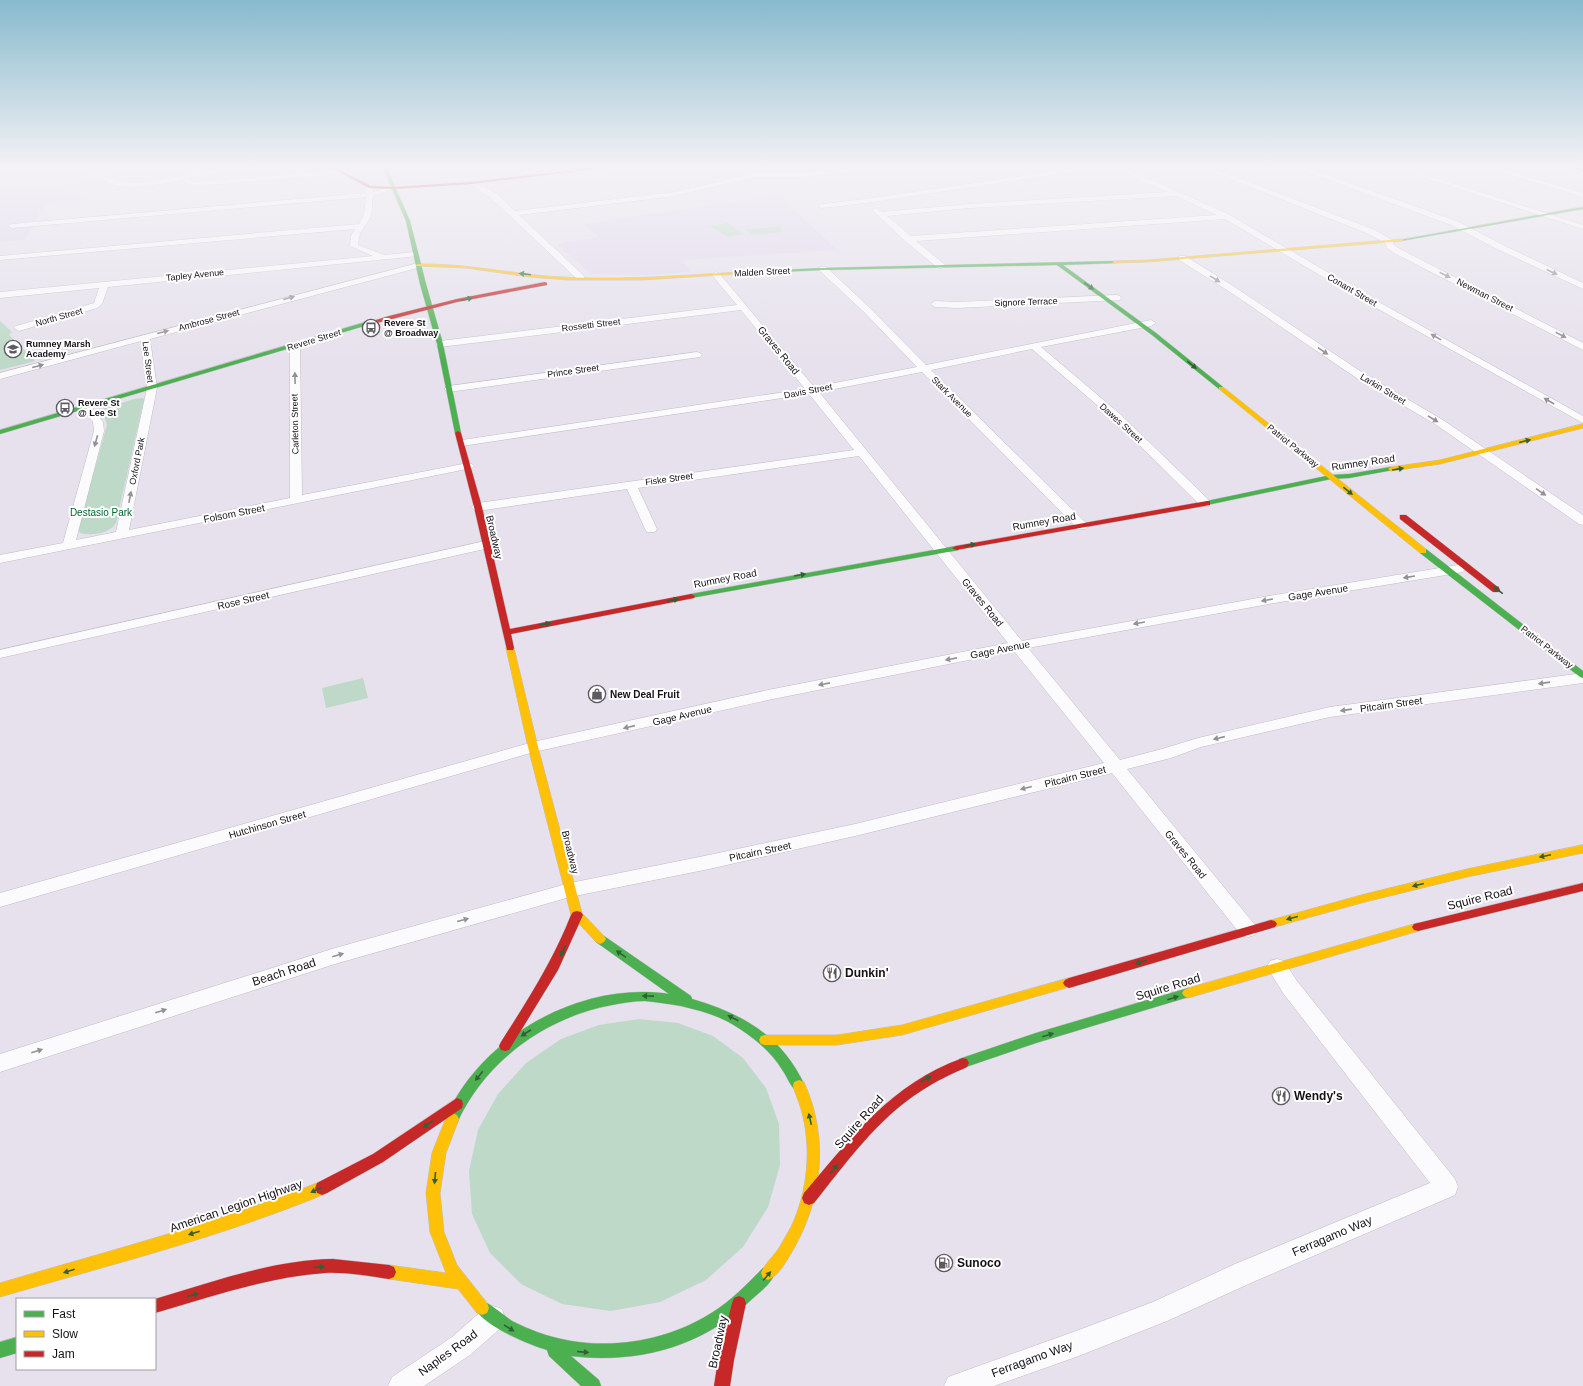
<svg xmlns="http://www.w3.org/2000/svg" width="1583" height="1386" font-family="Helvetica,sans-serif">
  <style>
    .built { fill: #e0d8ed }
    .green { fill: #bed9c7 }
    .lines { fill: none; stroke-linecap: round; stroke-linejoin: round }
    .street-casing { stroke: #c1bdc6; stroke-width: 1 }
    .fast-casing { stroke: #c1bdc6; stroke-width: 1 }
    .slow-casing { stroke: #c1bdc6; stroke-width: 1 }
    .jam-casing { stroke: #c1bdc6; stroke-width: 1 }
    .street { fill: #fbfafc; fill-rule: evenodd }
    .fast { fill: #4caf50; fill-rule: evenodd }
    .slow { fill: #ffc107; fill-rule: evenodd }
    .jam { fill: #c62828; fill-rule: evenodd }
    .oneway { fill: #939195 }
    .oneway2 { fill: #306034 }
    .labels { text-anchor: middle; stroke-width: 4; stroke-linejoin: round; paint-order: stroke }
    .far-street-label { font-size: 9px; fill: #141118; stroke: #fff }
    .far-poi-label { font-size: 9px; font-weight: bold; fill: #141118; stroke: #fff; text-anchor: start }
    .street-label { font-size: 10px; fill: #141118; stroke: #fff }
    .park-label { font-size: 10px; fill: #00662c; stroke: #fff }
    .poi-label { font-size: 10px; font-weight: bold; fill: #141118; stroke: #fff; text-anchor: start }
    .near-street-label { font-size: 12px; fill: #141118; stroke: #fff }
    .near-poi-label { font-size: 12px; font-weight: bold; fill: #141118; stroke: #fff; text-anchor: start }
  </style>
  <rect width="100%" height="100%" fill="#e6e1ec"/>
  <g class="built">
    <path d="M0,168H116L62,181L67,183L52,188L88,200L45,203L25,240L0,242Z"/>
    <path d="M779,195L837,250L682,260L692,272L647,275L591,274L557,244L599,237L584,224Z"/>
  </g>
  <g class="green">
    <path d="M727,223L744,234L727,237L710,226Z"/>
    <path d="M779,227L783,232L750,235L746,229Z"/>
    <path d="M0,321L12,332L9,335L35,361L0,370Z"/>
    <path d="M143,398L144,399L116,523C109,534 92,536 80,533L78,529L107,425L102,409L134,399Z"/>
    <path d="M363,678L368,698L326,708L322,688Z"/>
    <path d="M639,1019L678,1023L713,1036L743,1058L766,1088L779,1124L780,1165L768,1207L743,1247L706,1280L660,1302L611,1311L562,1304L521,1284L490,1253L472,1214L469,1171L478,1130L498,1094L526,1063L561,1039L599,1025Z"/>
  </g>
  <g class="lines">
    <defs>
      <g id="street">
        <path d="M119,168H128L112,174L109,172Z"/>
        <path d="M230,168H244L241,170L190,178V181L196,182L343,170L346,172L343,174L196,186L185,183L183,180C162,183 120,194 102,179L105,177L125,182H145Z"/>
        <path d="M854,168H874L871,170L800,177H755L675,196L519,215L583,275L584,277L583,279H577L491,198L468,183L473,182L497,194L515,211L675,192L755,173H800Z"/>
        <path d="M1075,168H1089L1086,170L866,203L822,208L818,206L822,204L866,199Z"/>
        <path d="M1114,168H1122L1152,180L1230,215L1368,296L1583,416V423L1362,300L1225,219L916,241L944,264L945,266L941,268H938L905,241L872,210L876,208L882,212L969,204L1168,192L1115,169ZM1176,196L1217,215L911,236L887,216L969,208Z"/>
        <path d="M1204,168H1212L1375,230L1392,240L1394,245L1400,249L1583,343V350L1394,253L1387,248L1385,243L1369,234L1205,169Z"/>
        <path d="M1298,168H1306L1457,221L1503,245L1583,283V289L1497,249L1451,225L1299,169Z"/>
        <path d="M1396,168H1405L1583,225V229L1397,169Z"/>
        <path d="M1489,168H1498L1583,193V197L1490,169Z"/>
        <path d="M370,185L373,187V192L393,186L396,188L373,196L371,217L360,233L358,245L384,255L415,252H418V256L108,287L102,304L97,308L19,331L14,328L16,326L94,303L99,288L0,298V292L373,256L350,246L351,236L355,229L0,260V256L359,224L364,214L366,197L12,228L8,226L12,224L366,193L367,187Z"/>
        <path d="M1179,256H1185L1233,286L1366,375L1443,420L1583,515V525L1579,524L1435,424L1358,379L1227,290L1179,260Z"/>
        <path d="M418,263L422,265L421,267L150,339L157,388L129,530L290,498V346L295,343L300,346L302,495L468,463L472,464L474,466L472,468L0,563V555L63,543L94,431L93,422L81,407L82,405H90L103,422L104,431L76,540L116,532L147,388L141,341L0,379V373Z"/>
        <path d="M820,267H826L870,308L926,365L1151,320L1156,323L1151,326L1041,347L1120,414L1209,500L1211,503L1209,506H1201L1112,418L1032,349L931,370L1086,523L1088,526L1086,529H1078L922,372L819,392L1022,641L1269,596L1458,565L1463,566L1465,569L1463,572L1458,573L1269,604L1028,648L1120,760L1162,749L1198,738L1330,707L1583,673V683L1330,717L1201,747L1171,758L1127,769L1255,925L1257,930L1255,935L1248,937L1241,935L1112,773L855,836L709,869L570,897L335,964L0,1072V1054L335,948L570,883L709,855L855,824L1104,763L1014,651L768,700L534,752L0,907V893L533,742L768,690L1008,643L859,456L638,488L657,529L655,532H647L645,529L627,489L478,511L474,510L472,507L474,504L478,503L854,450L809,394L462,446L456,443L462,440L805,389L741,310L440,347L435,344L440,341L737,305L712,275L716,272L719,273L814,387L917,367L864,312L820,271L819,269Z"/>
        <path d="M1117,295L1120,296L1121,298L1120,300L957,308L935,307L931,304L935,301L957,302Z"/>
        <path d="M697,352L700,353L702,355L700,357L449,392L444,389L449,386Z"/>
        <path d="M485,541L489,542L491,545L489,548L0,658V650Z"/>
        <path d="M1277,959L1284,961L1297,981L1455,1179L1458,1187L1455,1195L1253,1282L1167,1321L1076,1357L994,1386H944L948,1377L1076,1331L1153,1302L1235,1264L1430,1183L1283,993L1267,967L1270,961Z"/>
        <path d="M493,1306L502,1309L505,1318L502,1327L470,1355L424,1386H388L392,1377L452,1337L484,1309Z"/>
      </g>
      <g id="fast">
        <path d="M383,168H387L410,221L426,284L443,344L461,433L460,434L455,433L437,344L420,284L406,221Z"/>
        <path d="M1583,207V209L1401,241L1399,240Z"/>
        <path d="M1114,261H1116V263L1063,265L1156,333L1223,387V389H1219L1152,335L1057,265L823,270L738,274L736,273L738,272L823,268Z"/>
        <path d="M369,321L371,322V324L0,434V430Z"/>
        <path d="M1391,467L1393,468V470L1349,478L1331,479L1207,505L1203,503L1207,501L1331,475L1349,474Z"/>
        <path d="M956,546H959V550L691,598L687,596L691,594Z"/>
        <path d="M1420,549H1426L1583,671V678L1580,677L1420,553Z"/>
        <path d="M600,934L604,936L691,996L692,999C743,1014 782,1036 805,1086L804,1090L799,1092C791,1089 788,1078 783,1071C771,1051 752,1036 732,1024C717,1015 698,1010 681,1006C669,1004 657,1002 645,1001C634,1001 622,1003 612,1005C546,1017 485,1061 457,1123L452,1125L447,1123L445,1119C481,1036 581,981 669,994L596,942L594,939L596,936Z"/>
        <path d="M1188,988L1192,990L1194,993L1192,996L1036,1043L963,1068L959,1067L957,1063L959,1059L1036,1033Z"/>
        <path d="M768,1266L773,1268L775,1273C771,1284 760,1292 751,1300C702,1347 638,1364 571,1356L599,1380L601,1386H581L549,1356L547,1350C529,1345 482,1325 475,1308L477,1303L482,1301C493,1305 502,1314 512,1321C520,1325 529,1329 537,1332C594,1353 662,1345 713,1312C732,1300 747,1284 763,1268Z"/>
        <path d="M17,1337V1353L0,1358V1342Z"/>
      </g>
      <g id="slow">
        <path d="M1401,239H1403V241L1147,262L1114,263L1112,262L1114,261L1147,260Z"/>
        <path d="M418,264C461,263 503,272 546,276C610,281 674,276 738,272L740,273L738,274L642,280H569L529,277L466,268L416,266V265Z"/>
        <path d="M1219,387H1223L1426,549V553H1420L1219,389Z"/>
        <path d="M1583,424V428L1440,464L1391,471L1388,469L1391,467L1440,460Z"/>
        <path d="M510,645L514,648L538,747L582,913L604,936L606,939L604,942L600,944L596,942L571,915L528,747L506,648Z"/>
        <path d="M1583,845V853L1467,877L1365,902L1271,928L1267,927L1265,924L1267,921L1271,920L1365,894L1467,869Z"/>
        <path d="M1418,923L1422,924L1424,927L1422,930L1188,998L1184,996L1182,993L1184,990L1188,988Z"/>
        <path d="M1069,978L1073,980L1075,983L1073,986L902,1035L837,1045H765L761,1044L759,1040L761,1036L765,1035H837L902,1025Z"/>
        <path d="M799,1080L804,1082C829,1137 823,1198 793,1250C787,1260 779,1276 768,1280L763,1278L761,1273C765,1263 773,1257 779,1248C783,1241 787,1234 791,1227C808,1191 812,1147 801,1109C799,1101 795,1094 793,1086L794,1082Z"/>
        <path d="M452,1113L457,1115L459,1119L446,1153L440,1193L444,1232L457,1265L487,1303L489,1308L487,1313L482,1315L477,1313L458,1289L389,1279L384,1277L382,1272L384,1267L389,1265L446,1273L430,1232L426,1193L432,1153L447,1115Z"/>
        <path d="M322,1181L327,1183L329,1188L327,1193C222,1237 109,1265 0,1297V1283C108,1251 217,1223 322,1181Z"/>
      </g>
      <g id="jam">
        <path d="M332,168H336L371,186L393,187L471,182L594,168H604L471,184L393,189L369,188Z"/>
        <path d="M1575,168L1583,169V171L1576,169Z"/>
        <path d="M545,282L547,283V285L457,302L369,325L366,323L389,316L457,299Z"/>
        <path d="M458,431L461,433L482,507L510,629L691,594L695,596L694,598L511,634L514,648L513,650H507L474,507L455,433Z"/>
        <path d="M1207,501H1210V505L956,550L952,548L956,546Z"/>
        <path d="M1400,515H1406L1499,588L1500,590L1499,592H1493L1400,519Z"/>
        <path d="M1583,883V891L1418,931L1414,930L1412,927L1414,924L1418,923Z"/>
        <path d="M577,911L581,912L583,915L558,970L509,1050L505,1051L501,1050L499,1046L501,1042C527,1001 553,961 571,915L573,912Z"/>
        <path d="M1271,920L1275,921L1277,924L1275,927L1069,988L1065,986L1063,983L1065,980L1069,978Z"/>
        <path d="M963,1058L967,1059L969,1063L967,1067C951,1074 936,1081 921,1091C878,1118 846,1163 814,1203L809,1205L804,1203L802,1198L804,1193C851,1138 892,1083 963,1058Z"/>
        <path d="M457,1098L462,1100L463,1104L462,1108L383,1162L327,1193L322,1195L317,1193L315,1188L317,1183L373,1154Z"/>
        <path d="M333,1259L389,1265L394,1267L396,1272L394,1277L389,1279C368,1276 346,1272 325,1273C267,1277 211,1297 155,1313V1299C213,1282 272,1260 333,1259Z"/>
        <path d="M739,1296L744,1298L746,1303L734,1360L730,1386H714L718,1360L732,1303L734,1298Z"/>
      </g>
    </defs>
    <use href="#street" class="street-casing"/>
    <use href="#fast" class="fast-casing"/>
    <use href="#slow" class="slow-casing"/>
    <use href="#jam" class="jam-casing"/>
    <use href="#street" class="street"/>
    <use href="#fast" class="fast"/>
    <use href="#slow" class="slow"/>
    <use href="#jam" class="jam"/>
  </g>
  <defs><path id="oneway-solid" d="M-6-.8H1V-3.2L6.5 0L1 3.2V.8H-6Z"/></defs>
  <g class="oneway">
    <use href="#oneway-solid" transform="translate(1552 272) rotate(25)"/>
    <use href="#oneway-solid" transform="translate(1445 275) rotate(27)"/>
    <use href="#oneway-solid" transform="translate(1215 279) rotate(32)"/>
    <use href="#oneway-solid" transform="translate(289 298) rotate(-15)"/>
    <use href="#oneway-solid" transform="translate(163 332) rotate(-15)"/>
    <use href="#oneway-solid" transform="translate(1561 335) rotate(28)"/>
    <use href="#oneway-solid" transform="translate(1436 337) rotate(-151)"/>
    <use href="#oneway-solid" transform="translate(1323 351) rotate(34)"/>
    <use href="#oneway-solid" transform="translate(38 366) rotate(-15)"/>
    <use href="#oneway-solid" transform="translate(295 378) rotate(-91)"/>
    <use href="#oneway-solid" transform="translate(1549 401) rotate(-150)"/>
    <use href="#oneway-solid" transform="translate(1433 419) rotate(31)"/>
    <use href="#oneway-solid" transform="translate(96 441) rotate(105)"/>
    <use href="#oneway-solid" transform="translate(1541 492) rotate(34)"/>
    <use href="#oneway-solid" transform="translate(130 497) rotate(-79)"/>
    <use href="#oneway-solid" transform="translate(1409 577) rotate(171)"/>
    <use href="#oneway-solid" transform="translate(1267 600) rotate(170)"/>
    <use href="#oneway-solid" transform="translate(1139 623) rotate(170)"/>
    <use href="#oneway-solid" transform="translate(951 659) rotate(169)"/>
    <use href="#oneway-solid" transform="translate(1544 683) rotate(172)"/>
    <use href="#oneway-solid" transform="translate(824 684) rotate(169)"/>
    <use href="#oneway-solid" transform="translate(1346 710) rotate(172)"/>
    <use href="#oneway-solid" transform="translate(629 727) rotate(167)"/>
    <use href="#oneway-solid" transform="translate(1219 738) rotate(167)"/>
    <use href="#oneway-solid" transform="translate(1026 788) rotate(166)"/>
    <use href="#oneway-solid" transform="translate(463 920) rotate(-15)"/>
    <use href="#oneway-solid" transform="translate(338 955) rotate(-16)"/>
    <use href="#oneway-solid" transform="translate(161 1011) rotate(-18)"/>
    <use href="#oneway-solid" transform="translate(37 1051) rotate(-18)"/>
  </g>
  <g class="oneway2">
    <use href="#oneway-solid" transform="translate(525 274) rotate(-173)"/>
    <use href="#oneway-solid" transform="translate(1089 286) rotate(35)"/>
    <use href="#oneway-solid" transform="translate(467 299) rotate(-13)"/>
    <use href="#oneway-solid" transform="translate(1192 365) rotate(39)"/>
    <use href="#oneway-solid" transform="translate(1525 441) rotate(-14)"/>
    <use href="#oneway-solid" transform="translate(1398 469) rotate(-9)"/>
    <use href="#oneway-solid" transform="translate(1348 491) rotate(39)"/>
    <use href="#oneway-solid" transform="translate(970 545) rotate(-10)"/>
    <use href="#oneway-solid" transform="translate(800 575) rotate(-10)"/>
    <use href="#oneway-solid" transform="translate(1498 590) rotate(-142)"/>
    <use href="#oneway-solid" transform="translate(673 600) rotate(-11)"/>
    <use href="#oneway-solid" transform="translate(545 624) rotate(-11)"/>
    <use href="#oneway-solid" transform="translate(1545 856) rotate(168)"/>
    <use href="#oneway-solid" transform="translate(1418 885) rotate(166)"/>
    <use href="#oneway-solid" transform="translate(1292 918) rotate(165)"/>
    <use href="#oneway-solid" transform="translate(563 951) rotate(116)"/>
    <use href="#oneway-solid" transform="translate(621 954) rotate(-145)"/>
    <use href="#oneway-solid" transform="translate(1141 962) rotate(163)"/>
    <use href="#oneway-solid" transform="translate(648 996) rotate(-179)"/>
    <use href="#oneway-solid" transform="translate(1173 998) rotate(-17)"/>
    <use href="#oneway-solid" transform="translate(733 1018) rotate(-152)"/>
    <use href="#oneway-solid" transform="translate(526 1033) rotate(147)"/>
    <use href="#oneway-solid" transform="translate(1048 1035) rotate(-17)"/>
    <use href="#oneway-solid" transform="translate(479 1076) rotate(129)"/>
    <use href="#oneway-solid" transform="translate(926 1079) rotate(-28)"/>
    <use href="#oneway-solid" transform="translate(810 1119) rotate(-103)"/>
    <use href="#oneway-solid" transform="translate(428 1124) rotate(145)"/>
    <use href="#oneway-solid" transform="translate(834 1169) rotate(-50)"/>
    <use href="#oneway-solid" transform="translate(435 1178) rotate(95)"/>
    <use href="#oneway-solid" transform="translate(316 1190) rotate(156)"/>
    <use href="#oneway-solid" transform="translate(194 1233) rotate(163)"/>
    <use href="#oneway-solid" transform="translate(319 1267) rotate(-5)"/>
    <use href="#oneway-solid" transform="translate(69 1271) rotate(163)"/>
    <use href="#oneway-solid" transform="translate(767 1276) rotate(-49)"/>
    <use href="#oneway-solid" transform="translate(193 1295) rotate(-15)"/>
    <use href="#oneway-solid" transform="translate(509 1328) rotate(32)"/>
    <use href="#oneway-solid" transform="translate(583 1352) rotate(5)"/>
  </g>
  <linearGradient id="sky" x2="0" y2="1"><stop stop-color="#88bacd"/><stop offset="0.46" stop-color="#f4f2f6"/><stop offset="1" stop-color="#f4f2f6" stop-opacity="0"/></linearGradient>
  <rect width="1583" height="362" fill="url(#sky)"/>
  <defs>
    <symbol id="bus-ring" viewBox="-11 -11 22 22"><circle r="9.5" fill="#fff" stroke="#5e5a62" stroke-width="1.5"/><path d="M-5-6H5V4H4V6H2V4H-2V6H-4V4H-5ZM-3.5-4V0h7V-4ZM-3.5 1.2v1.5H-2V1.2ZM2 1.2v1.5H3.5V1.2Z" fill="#5e5a62"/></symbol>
    <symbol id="school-ring" viewBox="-11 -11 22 22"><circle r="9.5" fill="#fff" stroke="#5e5a62" stroke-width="1.5"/><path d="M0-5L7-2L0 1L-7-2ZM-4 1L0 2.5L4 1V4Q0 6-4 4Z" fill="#5e5a62"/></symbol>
    <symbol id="shop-ring" viewBox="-11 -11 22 22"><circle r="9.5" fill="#fff" stroke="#5e5a62" stroke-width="1.5"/><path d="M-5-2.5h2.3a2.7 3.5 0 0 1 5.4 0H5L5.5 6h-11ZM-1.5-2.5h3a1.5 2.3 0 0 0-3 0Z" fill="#5e5a62"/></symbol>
    <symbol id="restaurant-ring" viewBox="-11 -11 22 22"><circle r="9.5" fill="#fff" stroke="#5e5a62" stroke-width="1.5"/><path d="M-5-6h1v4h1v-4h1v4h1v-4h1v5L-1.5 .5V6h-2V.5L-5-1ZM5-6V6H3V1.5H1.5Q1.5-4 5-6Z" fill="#5e5a62"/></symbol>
    <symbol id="fuel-ring" viewBox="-11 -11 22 22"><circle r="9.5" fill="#fff" stroke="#5e5a62" stroke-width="1.5"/><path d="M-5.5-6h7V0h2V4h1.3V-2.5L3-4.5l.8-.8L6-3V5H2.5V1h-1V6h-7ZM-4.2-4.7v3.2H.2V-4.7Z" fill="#5e5a62"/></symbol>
  </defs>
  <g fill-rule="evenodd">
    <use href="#bus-ring" x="361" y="318" width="20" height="20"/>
    <use href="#school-ring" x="3" y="339" width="20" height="20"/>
    <use href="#bus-ring" x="55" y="398" width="20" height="20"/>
    <use href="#shop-ring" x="587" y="684" width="20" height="20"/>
    <use href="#restaurant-ring" x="822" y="963" width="20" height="20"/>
    <use href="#restaurant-ring" x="1271" y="1086" width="20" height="20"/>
    <use href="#fuel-ring" x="934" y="1253" width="20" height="20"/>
  </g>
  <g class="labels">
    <g class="far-street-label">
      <text transform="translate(762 272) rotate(-3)" y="3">Malden Street</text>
      <text transform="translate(195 275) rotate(-6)" y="3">Tapley Avenue</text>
      <text transform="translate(1352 290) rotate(30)" y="3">Conant Street</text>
      <text transform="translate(1485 295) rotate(27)" y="3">Newman Street</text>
      <text transform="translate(1026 302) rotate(-2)" y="3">Signore Terrace</text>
      <text transform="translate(59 317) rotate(-16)" y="3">North Street</text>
      <text transform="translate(209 320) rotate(-15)" y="3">Ambrose Street</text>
      <text transform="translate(591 325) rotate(-7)" y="3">Rossetti Street</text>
      <text transform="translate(314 340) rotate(-17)" y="3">Revere Street</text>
      <text transform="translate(148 362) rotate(83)" y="3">Lee Street</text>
      <text transform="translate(573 371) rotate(-8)" y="3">Prince Street</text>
      <text transform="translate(1383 389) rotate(31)" y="3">Larkin Street</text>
      <text transform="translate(808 391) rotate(-11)" y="3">Davis Street</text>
      <text transform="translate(952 397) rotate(45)" y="3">Stark Avenue</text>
      <text transform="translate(1121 423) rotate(42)" y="3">Dawes Street</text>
      <text transform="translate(295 424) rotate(-91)" y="3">Carleton Street</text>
      <text transform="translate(1293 446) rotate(39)" y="3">Patriot Parkway</text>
      <text transform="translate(137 461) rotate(-79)" y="3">Oxford Park</text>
      <text transform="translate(669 479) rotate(-8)" y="3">Fiske Street</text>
      <text transform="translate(1547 647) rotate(38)" y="3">Patriot Parkway</text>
    </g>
    <g class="far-poi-label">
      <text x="384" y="326">Revere St<tspan x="384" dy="10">@ Broadway</tspan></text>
      <text x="26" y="347">Rumney Marsh<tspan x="26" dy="10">Academy</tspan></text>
      <text x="78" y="406">Revere St<tspan x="78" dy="10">@ Lee St</tspan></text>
    </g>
    <g class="street-label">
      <text transform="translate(779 350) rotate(51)" y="4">Graves Road</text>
      <text transform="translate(1363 462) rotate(-8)" y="4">Rumney Road</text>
      <text transform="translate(234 513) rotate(-11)" y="4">Folsom Street</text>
      <text transform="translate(1044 521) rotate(-10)" y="4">Rumney Road</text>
      <text transform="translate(495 537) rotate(77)" y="4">Broadway</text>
      <text transform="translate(725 578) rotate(-11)" y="4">Rumney Road</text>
      <text transform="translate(1318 592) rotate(-9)" y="4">Gage Avenue</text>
      <text transform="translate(243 600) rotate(-13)" y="4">Rose Street</text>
      <text transform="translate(983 602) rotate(51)" y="4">Graves Road</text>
      <text transform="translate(1000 649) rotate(-11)" y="4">Gage Avenue</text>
      <text transform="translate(1391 704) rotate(-8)" y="4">Pitcairn Street</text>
      <text transform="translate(682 715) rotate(-13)" y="4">Gage Avenue</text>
      <text transform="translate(1075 776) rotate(-14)" y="4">Pitcairn Street</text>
      <text transform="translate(267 824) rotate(-16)" y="4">Hutchinson Street</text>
      <text transform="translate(760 851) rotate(-12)" y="4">Pitcairn Street</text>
      <text transform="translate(571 852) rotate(76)" y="4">Broadway</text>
      <text transform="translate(1186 854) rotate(51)" y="4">Graves Road</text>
    </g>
    <g class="park-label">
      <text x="101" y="516">Destasio Park</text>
    </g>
    <g class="poi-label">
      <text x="610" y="698">New Deal Fruit</text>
    </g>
    <g class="near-street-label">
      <text transform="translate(1480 898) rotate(-14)" y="4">Squire Road</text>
      <text transform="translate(284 972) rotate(-18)" y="4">Beach Road</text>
      <text transform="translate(1168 987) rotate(-17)" y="4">Squire Road</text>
      <text transform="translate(859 1122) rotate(-48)" y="4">Squire Road</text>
      <text transform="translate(236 1206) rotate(-19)" y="4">American Legion Highway</text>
      <text transform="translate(1332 1236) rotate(-23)" y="4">Ferragamo Way</text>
      <text transform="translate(718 1342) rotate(-78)" y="4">Broadway</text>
      <text transform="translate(448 1353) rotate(-36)" y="4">Naples Road</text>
      <text transform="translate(1032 1359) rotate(-20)" y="4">Ferragamo Way</text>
    </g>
    <g class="near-poi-label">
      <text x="845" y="977">Dunkin'</text>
      <text x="1294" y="1100">Wendy's</text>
      <text x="957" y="1267">Sunoco</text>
    </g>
  </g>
  <rect x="16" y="1298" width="140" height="72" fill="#ffffff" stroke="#a1a0a3"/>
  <rect x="24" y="1311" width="20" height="6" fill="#4caf50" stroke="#a1a0a3"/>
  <text x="52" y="1318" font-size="12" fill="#141118">Fast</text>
  <rect x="24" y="1331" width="20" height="6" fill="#ffc107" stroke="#a1a0a3"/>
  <text x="52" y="1338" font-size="12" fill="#141118">Slow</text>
  <rect x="24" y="1351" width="20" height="6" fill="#c62828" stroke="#a1a0a3"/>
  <text x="52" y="1358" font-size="12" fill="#141118">Jam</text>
</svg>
